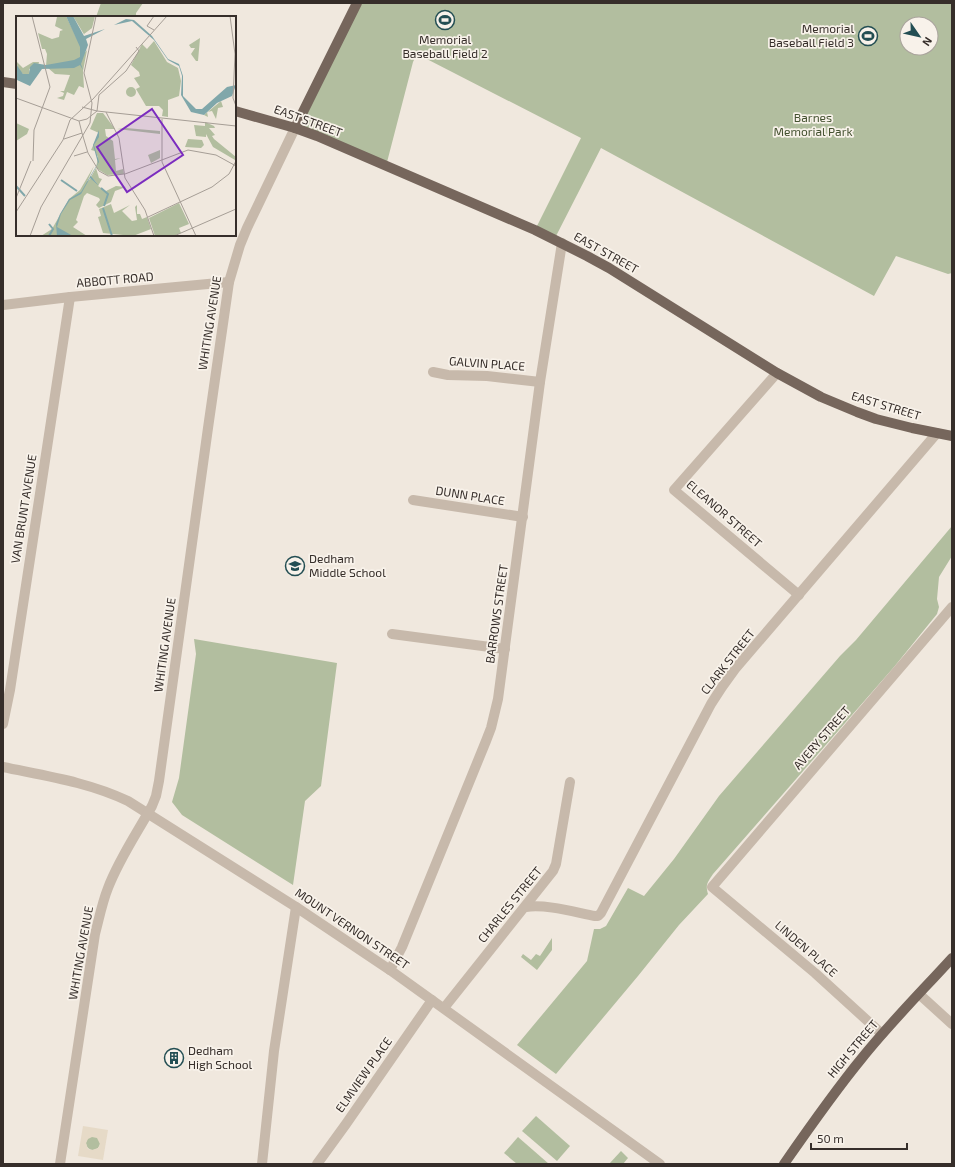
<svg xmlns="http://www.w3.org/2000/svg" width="955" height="1167" font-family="'Exo 2',sans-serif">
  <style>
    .green { fill: #b2be9f; fill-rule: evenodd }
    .plaza { fill: #e6dac7; fill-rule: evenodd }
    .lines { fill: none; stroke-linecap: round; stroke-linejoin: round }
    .minor { stroke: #c7b9ab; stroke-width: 10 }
    .major { stroke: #76665c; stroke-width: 10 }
    .labels { text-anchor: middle; stroke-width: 3.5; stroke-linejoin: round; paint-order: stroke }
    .poi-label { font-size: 12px; fill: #362e2a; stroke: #f8f2ea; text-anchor: start }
    .park-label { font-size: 12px; fill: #445130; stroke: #f8f2ea }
    .street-label { font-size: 12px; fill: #362e2a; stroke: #f8f2ea }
    .inset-river { fill: none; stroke: #80a7aa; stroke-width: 2 }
    .inset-road { fill: none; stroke: #a69e96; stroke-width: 1 }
    .view { fill: #7b2cbf; fill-opacity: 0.15; stroke: #7b2cbf; stroke-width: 2 }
    .inset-edge { fill: none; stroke: #362e2a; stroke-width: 2 }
  </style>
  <rect width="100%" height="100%" fill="#f0e8de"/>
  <g class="green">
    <path d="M101,3H143L136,13V17H96Z"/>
    <path d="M357,3H952V273L948,274L896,256L874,296L601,148L554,240L535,230L581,138L417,54L413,62L386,166L295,128ZM907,24H931V48H907Z"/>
    <path d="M952,526V556L939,577L937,599L939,607L937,614L894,667L713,874C708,882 705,884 708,894L679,925L638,976L556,1074L517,1045L587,961L594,929H600L606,926L628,888L644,896L674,859L719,796L840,656L856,640Z"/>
    <path d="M194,639L337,663L321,786L305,801L293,885L182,815L172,802L179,778L196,654Z"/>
    <path d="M552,938V950L537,970L521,957L523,954L531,960L536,954L540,956Z"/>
    <path d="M536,1116L570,1146L557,1161L522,1131Z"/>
    <circle cx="93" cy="1143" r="7"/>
    <path d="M518,1137L549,1164H517L504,1153Z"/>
    <path d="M621,1151L628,1158L623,1164H609Z"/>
  </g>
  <path class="plaza" d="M83,1126L108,1130L103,1160L78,1156ZM92,1137L97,1138L100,1144L98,1148L92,1150L88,1149L86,1143L88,1139Z"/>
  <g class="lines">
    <g class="minor">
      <path d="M3,305L70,297L229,282"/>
      <path d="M433,372L448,375L487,376L540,382"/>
      <path d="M777,373L674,490L799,595"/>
      <path d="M413,500L523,517"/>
      <path d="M392,634L505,649"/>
      <path d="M3,724L10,690L70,297"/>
      <path d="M3,767C46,776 88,782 128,801L296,907L390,970L660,1164"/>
      <path d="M526,907C546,904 574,912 595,916H598L601,913L711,704L722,687L735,669L937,433"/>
      <path d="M390,970L402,947L486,741L491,728L498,699L540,382L562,243"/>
      <path d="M919,994L952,1024"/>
      <path d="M444,1008L553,871L556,864L570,782"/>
      <path d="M882,1034L815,973L712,887L952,607"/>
      <path d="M60,1164L95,934C99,919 102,903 108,888C119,859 137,833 152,806L156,796L159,781L208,428L229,282L240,245L247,228L295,128"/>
      <path d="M262,1164L274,1051L296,907"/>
      <path d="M317,1164L346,1124L432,1000"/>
    </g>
    <g class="major">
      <path d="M3,82L17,84"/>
      <path d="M235,111L295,128L317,136L535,230L587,256L609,268L777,373L821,397L857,412L876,419L912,428L952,436"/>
      <path d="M295,128L357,3"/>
      <path d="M784,1164C809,1128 834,1092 862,1058C890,1023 922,991 952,958"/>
    </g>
  </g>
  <defs>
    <symbol id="stadium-ring" viewBox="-11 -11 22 22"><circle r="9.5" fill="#f8f2ea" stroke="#234e53" stroke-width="1.5"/><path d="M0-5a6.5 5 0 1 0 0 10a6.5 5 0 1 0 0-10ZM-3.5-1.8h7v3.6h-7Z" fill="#234e53"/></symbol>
    <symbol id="school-ring" viewBox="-11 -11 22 22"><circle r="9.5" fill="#f8f2ea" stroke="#234e53" stroke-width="1.5"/><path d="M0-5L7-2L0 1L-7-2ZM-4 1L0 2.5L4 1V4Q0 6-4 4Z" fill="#234e53"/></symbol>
    <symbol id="building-ring" viewBox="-11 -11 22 22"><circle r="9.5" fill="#f8f2ea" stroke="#234e53" stroke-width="1.5"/><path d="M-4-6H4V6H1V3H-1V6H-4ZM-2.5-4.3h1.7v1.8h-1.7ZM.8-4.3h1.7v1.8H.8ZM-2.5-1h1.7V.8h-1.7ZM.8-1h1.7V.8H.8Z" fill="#234e53"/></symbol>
  </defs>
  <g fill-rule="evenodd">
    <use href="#stadium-ring" x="434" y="9" width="22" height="22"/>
    <use href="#stadium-ring" x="857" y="25" width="22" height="22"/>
    <use href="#school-ring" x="284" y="555" width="22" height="22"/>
    <use href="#building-ring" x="163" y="1047" width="22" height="22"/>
  </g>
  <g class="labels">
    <g class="poi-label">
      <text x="854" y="33" text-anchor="end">Memorial<tspan x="854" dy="14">Baseball Field 3</tspan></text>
      <text x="445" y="44" text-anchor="middle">Memorial<tspan x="445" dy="14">Baseball Field 2</tspan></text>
      <text x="309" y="563">Dedham<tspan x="309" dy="14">Middle School</tspan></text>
      <text x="188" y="1055">Dedham<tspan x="188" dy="14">High School</tspan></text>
    </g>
    <g class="park-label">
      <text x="813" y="122">Barnes<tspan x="813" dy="14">Memorial Park</tspan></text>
    </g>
    <g class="street-label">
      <text transform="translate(308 121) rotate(20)" y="4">EAST STREET</text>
      <text transform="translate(606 253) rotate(29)" y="4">EAST STREET</text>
      <text transform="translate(115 280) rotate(-5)" y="4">ABBOTT ROAD</text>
      <text transform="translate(210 323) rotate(-81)" y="4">WHITING AVENUE</text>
      <text transform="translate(487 364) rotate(4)" y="4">GALVIN PLACE</text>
      <text transform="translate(886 406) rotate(17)" y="4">EAST STREET</text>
      <text transform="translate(470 496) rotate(9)" y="4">DUNN PLACE</text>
      <text transform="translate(24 509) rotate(-81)" y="4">VAN BRUNT AVENUE</text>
      <text transform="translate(724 514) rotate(41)" y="4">ELEANOR STREET</text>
      <text transform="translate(497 614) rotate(-82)" y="4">BARROWS STREET</text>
      <text transform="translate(165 645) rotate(-82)" y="4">WHITING AVENUE</text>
      <text transform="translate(728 662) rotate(-52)" y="4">CLARK STREET</text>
      <text transform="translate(822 738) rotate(-49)" y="4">AVERY STREET</text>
      <text transform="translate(510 905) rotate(-51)" y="4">CHARLES STREET</text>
      <text transform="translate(352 929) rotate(34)" y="4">MOUNT VERNON STREET</text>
      <text transform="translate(806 949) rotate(41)" y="4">LINDEN PLACE</text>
      <text transform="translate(81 953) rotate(-80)" y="4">WHITING AVENUE</text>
      <text transform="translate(853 1049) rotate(-50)" y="4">HIGH STREET</text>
      <text transform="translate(364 1075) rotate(-55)" y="4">ELMVIEW PLACE</text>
    </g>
  </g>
  <g transform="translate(16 16)">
    <rect width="220" height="220" fill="#f0e8de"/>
    <path d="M38,0H50L62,25L66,24L64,44L30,50L31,38L29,33H26L22,17L36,23L43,21L44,15L47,14L39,10L41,1ZM57,0H79L76,12L68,18L69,20ZM184,22L182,45H180L175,38L179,32H175L173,29ZM138,25L151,46L162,52L165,65L163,80L152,84V101L146,100L147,94L143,90H130L120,73L124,71L118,62L124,60L123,56L115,49L126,28L131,33ZM71,34L67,55L68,72L63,70L58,79L51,76L48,84L41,82L47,80L48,77L44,75H48L54,59L39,58L32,52L57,51ZM0,45L7,52L17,46H23L22,50L13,53L14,58H7L2,53ZM110 76a5 5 0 1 1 10 0a5 5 0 1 1-10 0ZM205,85L207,91L202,92L200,103L196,95L191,96L192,101L188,99ZM81,97H87L99,113H89L90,120L97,125L99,143L105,142L99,144L100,155L107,153L108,158L91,159L80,152L82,141L79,135L75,134L83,117L74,113ZM189,106L198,110L199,112H193L199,119L196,120L198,123L220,141L219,144L197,131L190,118V121L180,120L178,109L189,110ZM0,107L13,113L11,118L0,125ZM110,112L144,115V118L101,113ZM172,123L186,124L188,129L185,132L169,131ZM144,134V142L135,147L132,139ZM78,150L71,166L75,162L81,167L75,161L80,152L83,162L86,163L82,170L90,175L100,170L110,171L99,175L95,186L83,192L80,189L84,184L83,182L71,177L68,180L60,204L62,206L57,211L71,220H25L36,213L53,183L64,174ZM163,187L173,208L163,212L165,217L157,220H139L133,202ZM95,188L98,197L114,189L106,195L116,205L121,204L119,191L121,189V198H124L126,203L131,201L135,213L117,220L87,217L82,201L85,200L83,193Z" fill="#b2be9f"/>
    <path d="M50,0H57L68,20L89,13L70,23L72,29L65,48L67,54L64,49L58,52L26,53L14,70L1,64L0,48L7,58H13L14,51L18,47L30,49L58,44L64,41V31ZM110,3L118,4L136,20L152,43L163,48L167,60V80L180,93H186L211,71L220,69L216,80L201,87L188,99L175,96L165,79L166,60L163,50L152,44L138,24L116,5L98,9ZM83,114V121L78,129L82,142L83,146L75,160L83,170L74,162L65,178L54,184L45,198L41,211L57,220H41L40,208L44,198L53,183L65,176L82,147L77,129Z" fill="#80a7aa"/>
    <path class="inset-river" d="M45,164L61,175M0,170L9,180M85,172L92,178L88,190M87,192L96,220M33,208L37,213L33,220"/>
    <path class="inset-road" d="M16,0L34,71L18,114L17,145M214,0L219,38L217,82L220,90M138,14L131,10L138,0M0,82L63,105L71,103L81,95M66,91L81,95M81,95L83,79L110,55L123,35L120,31M81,95L220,110M90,96L103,122L109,162L129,194L138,220M146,103V146L180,220M63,105L66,117M66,117L72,137L83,155L92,160L108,158M48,123L66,117M58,140L71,136M109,158L172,134L200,139L220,150M0,182L15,145M0,196L47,124L54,104L77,83L151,0M132,201L196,171L213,158L220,145M14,220L25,191L74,107L76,87L68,57L80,0M158,220L220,193"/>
    <path class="view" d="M136,93L167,139L111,176L81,131Z"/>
    <rect width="220" height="220" class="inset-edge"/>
  </g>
  <rect width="955" height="1167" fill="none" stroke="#362e2a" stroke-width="8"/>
  <g transform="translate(919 36) rotate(124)"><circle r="19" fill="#f8f2ea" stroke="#aaa49d"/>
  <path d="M0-3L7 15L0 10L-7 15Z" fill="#234e53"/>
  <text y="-6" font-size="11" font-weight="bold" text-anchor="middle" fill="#362e2a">N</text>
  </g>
  <path d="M811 1143v6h96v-6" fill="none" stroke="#362e2a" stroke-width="2"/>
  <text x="817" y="1143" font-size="12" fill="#362e2a" stroke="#f8f2ea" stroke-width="3" paint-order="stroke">50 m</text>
</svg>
